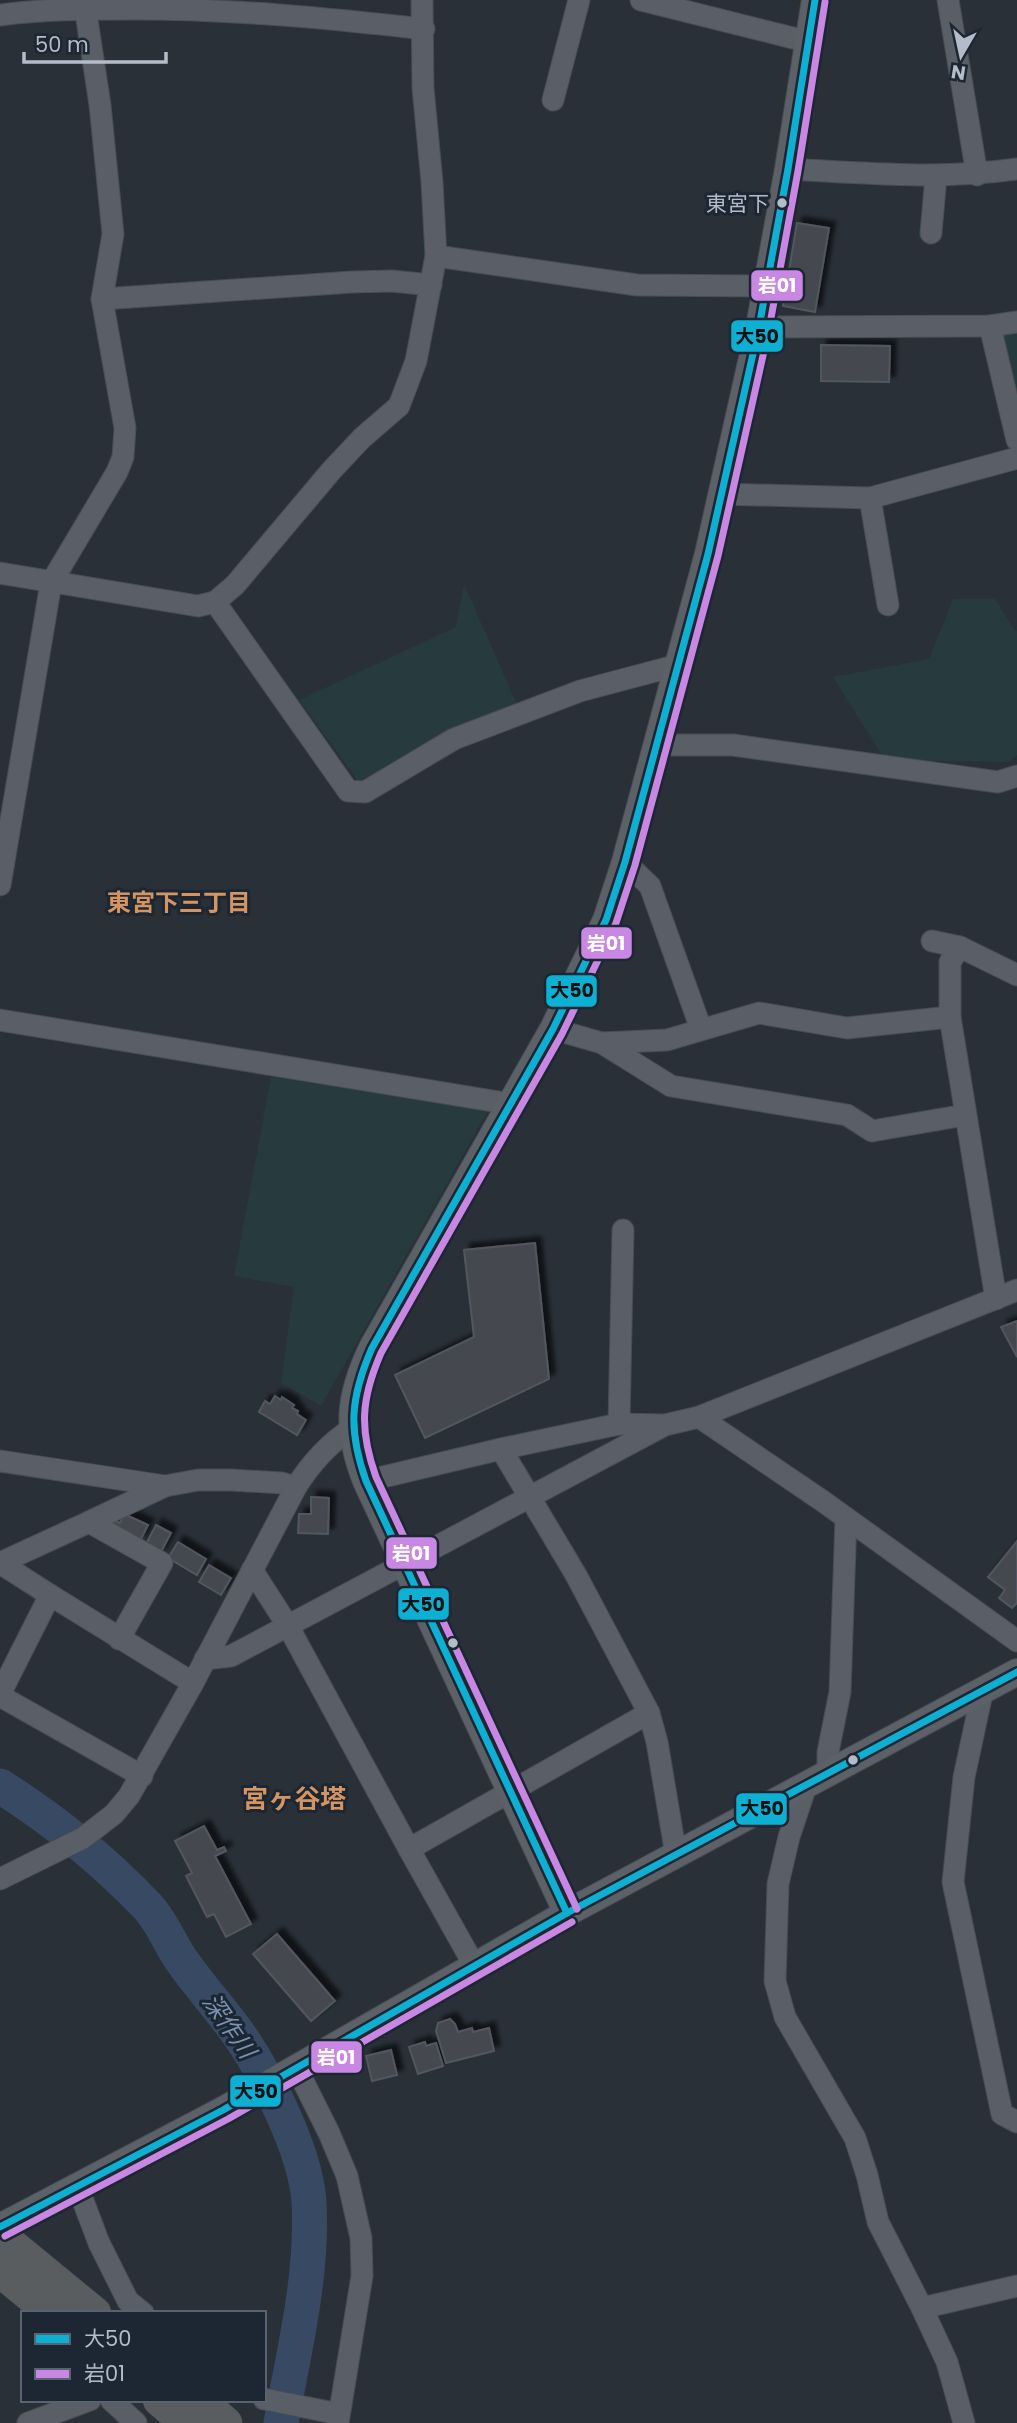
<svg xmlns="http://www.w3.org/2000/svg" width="1017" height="2423" font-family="Poppins,'Noto Sans JP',sans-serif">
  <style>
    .green { fill: #273a3e }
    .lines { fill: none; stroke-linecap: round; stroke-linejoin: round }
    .river { stroke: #384963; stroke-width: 35 }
    .building { fill: #444950; stroke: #52575f; stroke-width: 2; filter: url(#shadow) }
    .minor-casing { stroke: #484c53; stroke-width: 23 }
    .major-casing { stroke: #484c55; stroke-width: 28 }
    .highway-casing { stroke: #474c53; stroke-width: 33 }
    .minor { stroke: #5a5e66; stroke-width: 21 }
    .major { stroke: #5c6168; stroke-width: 26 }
    .highway { stroke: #5a5d60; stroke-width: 32 }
    .bus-1-casing { stroke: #1d2633; stroke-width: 12 }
    .bus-2-casing { stroke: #1d2633; stroke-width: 12 }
    .bus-1 { stroke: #0dafd3; stroke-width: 7 }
    .bus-2 { stroke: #c787e3; stroke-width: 7 }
    .bus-dot { fill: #b4bcc9; stroke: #1d2633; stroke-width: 2.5 }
    .labels { text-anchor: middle; stroke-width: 6; stroke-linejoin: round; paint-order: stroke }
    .bus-label { font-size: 21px; fill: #b4bcc9; stroke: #1d2633; text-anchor: end }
    .neighbourhood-label { font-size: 24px; font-weight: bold; fill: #d59563; stroke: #1d2633 }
    .water-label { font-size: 24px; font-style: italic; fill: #7c92b1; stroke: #1d2633 }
    .quarter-label { font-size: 26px; font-weight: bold; fill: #d59563; stroke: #1d2633 }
    .line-badge { stroke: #1d2633; stroke-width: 2.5 }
    .badge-label { font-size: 19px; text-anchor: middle; font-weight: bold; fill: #fff }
    .pale-badge-label { font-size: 19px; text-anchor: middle; font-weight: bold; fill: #111 }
  </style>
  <defs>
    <filter id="shadow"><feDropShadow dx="6" dy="-6" stdDeviation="2" flood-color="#0009"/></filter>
  </defs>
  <rect width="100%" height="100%" fill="#2a3038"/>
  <g class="green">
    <path d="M1017,332V427L999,340L1003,333Z"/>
    <path d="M464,584L516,702L358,781L299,700L456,627Z"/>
    <path d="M953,599H995L1015,631H1017V755L1009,762L885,760L833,677L929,659Z"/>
    <path d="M271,1077L488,1111L321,1406L281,1383L294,1287L234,1276Z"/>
  </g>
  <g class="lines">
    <path class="river" d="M0,1786C54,1820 104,1861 148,1907C162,1922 170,1944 182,1961C198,1984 217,2005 234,2028C264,2068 306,2152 309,2202C313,2277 294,2350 281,2423"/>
  </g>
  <g class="building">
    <path d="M797,223L829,228L815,312L783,306Z"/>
    <path d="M821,345L890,346L889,382L821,381Z"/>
    <path d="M535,1243L549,1379L425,1438L395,1375L474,1337L464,1250Z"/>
    <path d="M1017,1321V1357L1001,1327Z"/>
    <path d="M275,1396L281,1400L282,1397L294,1405L292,1408L298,1411L297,1414L306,1420L297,1435L259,1412L265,1401L270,1404Z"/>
    <path d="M311,1497L329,1498L328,1534L298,1533L299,1514H311Z"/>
    <path d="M124,1514L148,1525L140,1541L112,1528L115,1521L120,1523Z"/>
    <path d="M156,1525L171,1533L160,1554L145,1546Z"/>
    <path d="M1017,1541V1603L1012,1608L999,1598L1005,1590L988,1577Z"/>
    <path d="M178,1542L206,1559L197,1575L168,1558Z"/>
    <path d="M209,1565L231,1578L221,1595L199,1582Z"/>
    <path d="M204,1826L217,1850L224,1847L226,1851L215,1856L251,1924L226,1937L214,1914L207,1917L186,1876L192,1873L175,1841Z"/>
    <path d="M277,1934L335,2001L311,2021L253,1954Z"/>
    <path d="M450,2019L455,2024L458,2032L472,2028L473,2032L489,2028L494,2051L446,2063L436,2031L438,2023Z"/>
    <path d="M425,2042L426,2046L436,2043L443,2066L418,2074L409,2047Z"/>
    <path d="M391,2050L397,2075L372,2081L366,2056Z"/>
  </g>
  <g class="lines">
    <defs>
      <g id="minor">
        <path d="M641,0L809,42"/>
        <path d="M948,0L977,175"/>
        <path d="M0,15C44,9 89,9 134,9C231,9 327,18 424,29"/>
        <path d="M553,100L579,0"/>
        <path d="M788,169C864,173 941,180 1017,169"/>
        <path d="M931,233L936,176"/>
        <path d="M436,256L637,285L766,286"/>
        <path d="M102,299L352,282L392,281L431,285"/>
        <path d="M990,326L1017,440"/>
        <path d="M759,327L990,326L1017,322"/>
        <path d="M722,494L870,498L1017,458"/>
        <path d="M870,498L888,605"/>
        <path d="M0,573L198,606L215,602L235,585L331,471L362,438L399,406L416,361L436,256L432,182L423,88L422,0"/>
        <path d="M215,602L348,791L365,792L454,739L580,691L678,665"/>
        <path d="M658,745H733L998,782L1017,776"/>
        <path d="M625,862L650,886L701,1029"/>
        <path d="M0,885L51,583L117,472L123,457L125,428L102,299L113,234L100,105L84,0"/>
        <path d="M932,941L960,947L1017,975"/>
        <path d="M960,947L950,962V1017L996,1299"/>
        <path d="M0,1020L511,1104"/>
        <path d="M553,1029L602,1043L671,1086L847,1115L872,1131L965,1115"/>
        <path d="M602,1043L667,1040L759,1013L847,1028L950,1017"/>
        <path d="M699,1417L824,1502L1017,1641"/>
        <path d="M619,1424L623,1230"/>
        <path d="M501,1449L576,1575L649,1713L657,1742L676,1855"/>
        <path d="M0,1461L165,1486L198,1480H231L282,1483L296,1487"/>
        <path d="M366,1481L501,1449L619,1424L665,1425L699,1417L1017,1290"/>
        <path d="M252,1570L288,1626L409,1849L474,1965"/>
        <path d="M50,1595L0,1563L89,1522"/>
        <path d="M119,1639L162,1563L89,1522L165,1486"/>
        <path d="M205,1659L231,1656L663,1426"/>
        <path d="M977,1693L981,1698L964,1777L953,1882L1002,2114L1017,2122"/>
        <path d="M0,1694L50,1595L193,1683"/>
        <path d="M0,1696L142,1776"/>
        <path d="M831,1773L828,1762V1752L840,1692L846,1518"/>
        <path d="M806,1786L789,1837L778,1884L775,1981L785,2017L855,2138L867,2175L878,2222L922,2308L947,2362L964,2423"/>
        <path d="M409,1849L649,1713"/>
        <path d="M0,1879L83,1838L114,1814L129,1796L193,1683L296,1487C311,1463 327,1445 351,1429"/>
        <path d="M297,2069L329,2133L347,2176L361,2238L362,2276L338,2423"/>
        <path d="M77,2185L99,2243L128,2301L143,2313"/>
        <path d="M922,2308L1017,2286"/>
        <path d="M264,2399L339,2414"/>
        <path d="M111,2400L136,2423"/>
        <path d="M28,2423L90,2400"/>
      </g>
      <g id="major">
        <path d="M567,1913L366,1481C346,1430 348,1398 372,1348L553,1029L606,920L625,862L708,554L759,327L788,169L815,0"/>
        <path d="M0,2227L223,2110L567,1913L1017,1672"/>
      </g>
      <g id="highway">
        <path d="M0,2235L95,2313"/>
        <path d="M0,2271L51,2313"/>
        <path d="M159,2400L186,2423"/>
        <path d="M200,2400L226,2423"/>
      </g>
    </defs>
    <use href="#minor" class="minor-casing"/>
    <use href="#major" class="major-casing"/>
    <use href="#highway" class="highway-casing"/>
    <use href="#minor" class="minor"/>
    <use href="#major" class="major"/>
    <use href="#highway" class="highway"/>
    <defs>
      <g id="bus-1">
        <path d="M567,1913L366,1481C348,1430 350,1398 372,1348L553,1029L606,920L625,862L708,554L759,327L788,169L815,0"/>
        <path d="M0,2227L223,2110L567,1913L1017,1672"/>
      </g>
      <g id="bus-2">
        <path d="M577,1909L376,1477C359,1429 361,1399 381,1353L562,1034L616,923L635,865L718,556L769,329L798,171L825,2"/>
        <path d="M5,2236L228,2119L572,1922"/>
      </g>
    </defs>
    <use href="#bus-1" class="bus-1-casing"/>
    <use href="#bus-2" class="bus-2-casing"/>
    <use href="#bus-1" class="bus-1"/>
    <use href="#bus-2" class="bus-2"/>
  </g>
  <g class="bus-dot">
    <circle cx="782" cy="203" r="6"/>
    <circle cx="453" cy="1643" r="6"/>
    <circle cx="853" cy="1760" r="6"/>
  </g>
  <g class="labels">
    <g class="bus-label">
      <text x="769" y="211">東宮下</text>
    </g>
    <g class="neighbourhood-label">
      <text x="179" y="911">東宮下三丁目</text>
    </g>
    <g class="water-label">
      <text transform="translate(229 2026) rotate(55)" y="8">深作川</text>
    </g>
    <g class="quarter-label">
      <text x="294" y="1808">宮ヶ谷塔</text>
    </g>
  </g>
  <g class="line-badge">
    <rect x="750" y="269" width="54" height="33" rx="7" fill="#c787e3"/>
    <rect x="730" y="319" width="54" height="34" rx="7" fill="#0dafd3"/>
    <rect x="580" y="926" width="53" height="34" rx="7" fill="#c787e3"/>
    <rect x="545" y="974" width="53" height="34" rx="7" fill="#0dafd3"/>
    <rect x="385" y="1536" width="53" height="34" rx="7" fill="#c787e3"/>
    <rect x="397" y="1587" width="53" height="34" rx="7" fill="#0dafd3"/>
    <rect x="735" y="1792" width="53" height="34" rx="7" fill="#0dafd3"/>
    <rect x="310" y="2040" width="53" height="34" rx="7" fill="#c787e3"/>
    <rect x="229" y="2074" width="53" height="34" rx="7" fill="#0dafd3"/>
  </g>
  <g class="badge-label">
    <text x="777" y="292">岩01</text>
    <text x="606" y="950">岩01</text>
    <text x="411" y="1560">岩01</text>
    <text x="336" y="2064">岩01</text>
  </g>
  <g class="pale-badge-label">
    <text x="757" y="343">大50</text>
    <text x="572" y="997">大50</text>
    <text x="423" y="1611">大50</text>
    <text x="762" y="1815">大50</text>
    <text x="256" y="2098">大50</text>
  </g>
  <rect x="21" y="2311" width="245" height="91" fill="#1d2633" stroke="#59626f" stroke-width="2"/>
  <rect x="35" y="2334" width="35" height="10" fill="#0dafd3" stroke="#59626f" stroke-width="2"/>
  <text x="84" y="2346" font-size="21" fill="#b4bcc9">大50</text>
  <rect x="35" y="2369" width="35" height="10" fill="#c787e3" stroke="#59626f" stroke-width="2"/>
  <text x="84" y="2381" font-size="21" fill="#b4bcc9">岩01</text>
  <g transform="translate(961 56) rotate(189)" stroke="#1d2633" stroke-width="5" paint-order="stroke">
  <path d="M0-5L12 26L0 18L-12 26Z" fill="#b4bcc9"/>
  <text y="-10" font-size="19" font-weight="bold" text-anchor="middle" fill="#b4bcc9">N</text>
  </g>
  <path d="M24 52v10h142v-10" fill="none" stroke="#b4bcc9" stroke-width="3.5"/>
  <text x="35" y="52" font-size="21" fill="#b4bcc9" stroke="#1d2633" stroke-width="5" paint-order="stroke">50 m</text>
</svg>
